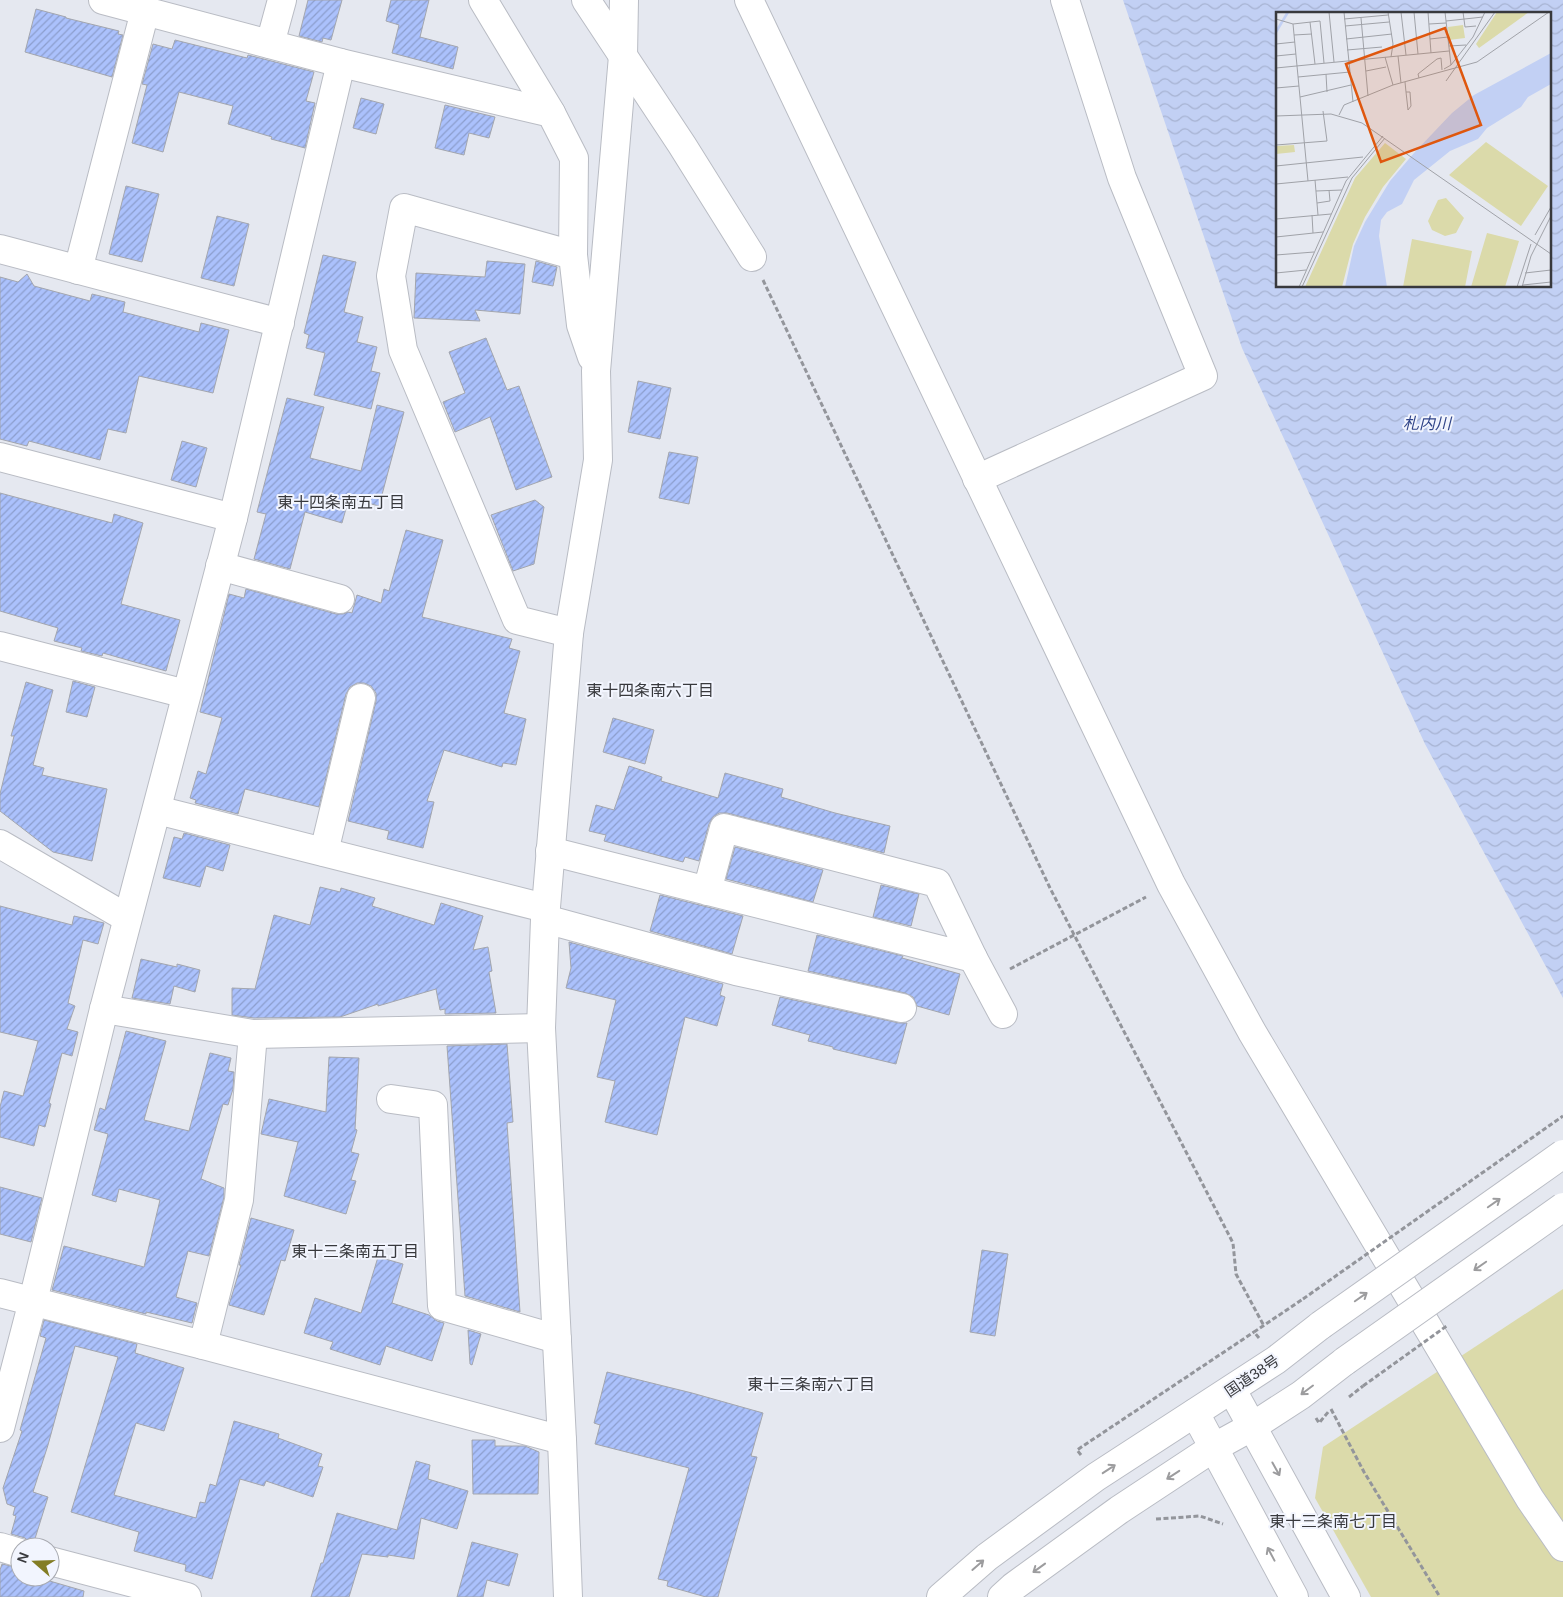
<svg xmlns="http://www.w3.org/2000/svg" width="1563" height="1597" font-family="Arial,'Noto Sans JP',sans-serif">
  <style>
    .park { fill: #dbdaaa }
    .water { fill: url(#water-waves); fill-rule: evenodd }
    .building { fill: url(#building-hatch); stroke: #a3a6ae }
    .lines { fill: none; stroke-linecap: round; stroke-linejoin: round }
    .minor-casing { stroke: #b9bcc4; stroke-width: 30 }
    .highway-casing { stroke: #b9bcc4; stroke-width: 30 }
    .path { stroke: #93959b; stroke-width: 3; stroke-dasharray: 5 2.5; stroke-linecap: butt }
    .minor { stroke: #fff; stroke-width: 28 }
    .highway { stroke: #fff; stroke-width: 28 }
    .highway-bridge-casing { stroke: #b9bcc4; stroke-width: 30; stroke-linecap: butt }
    .path-bridge { stroke: #93959b; stroke-width: 3; stroke-dasharray: 5 2.5; stroke-linecap: butt }
    .highway-bridge { stroke: #fff; stroke-width: 28 }
    .oneway { stroke: #9c9c9e }
    .labels { text-anchor: middle; stroke-width: 4; stroke-linejoin: round; paint-order: stroke }
    .street-label { font-size: 15px; fill: #38393d; stroke: #f2f5fe }
    .water-label { font-size: 16px; font-style: italic; fill: #314589; stroke: #f2f5fe }
    .neighbourhood-label { font-size: 16px; fill: #38393d; stroke: #f2f5fe }
    .inset-river { fill: none; stroke: #c2d0f4; stroke-width: 2.5 }
    .inset-road { fill: none; stroke: #a0a2a8; stroke-width: 1 }
    .view { fill: #df570e; fill-opacity: 0.15; stroke: #df570e; stroke-width: 2.5 }
    .inset-edge { fill: none; stroke: #38393d; stroke-width: 2.5 }
  </style>
  <defs>
    <pattern id="water-waves" width="16" height="10" patternUnits="userSpaceOnUse" patternTransform="scale(1.25)"><rect width="16" height="10" fill="#c2d0f4"/><path d="M0 5q4-4 8 0t8 0" fill="none" stroke="#a7b3d2"/></pattern>
    <pattern id="building-hatch" width="6" height="6" patternUnits="userSpaceOnUse" patternTransform="scale(1.25)"><rect width="6" height="6" fill="#abc1fc"/><path d="M-1 1l2-2M0 6l6-6M5 7l2-2" fill="none" stroke="#8c9ecd"/></pattern>
  </defs>
  <rect width="100%" height="100%" fill="#e5e8f0"/>
  <path class="park" d="M1563,1289V1597H1371L1315,1498L1323,1447Z"/>
  <path class="water" d="M1123,0H1563V998L1425,744L1242,348ZM1277,14H1549V286H1277Z"/>
  <g class="building">
    <path d="M308,0H342L331,40L323,38L322,42L299,36Z"/>
    <path d="M391,0H429L420,37L458,47L453,69L392,53L399,25L386,21Z"/>
    <path d="M36,9L66,17V18L119,31L118,34L123,35L112,77L25,52Z"/>
    <path d="M175,40L247,58L248,55L314,72L306,101L315,103L305,148L271,139L272,137L228,124L233,106L179,92L163,152L132,143L147,85L142,84L153,44L172,49Z"/>
    <path d="M361,98L384,104L376,134L353,128Z"/>
    <path d="M445,105L495,117L489,138L469,133L464,155L435,148Z"/>
    <path d="M126,186L159,194L142,262L109,254Z"/>
    <path d="M217,216L249,224L234,286L201,278Z"/>
    <path d="M323,255L356,262L344,312L363,317L357,342L377,347L371,371L380,373L371,409L314,395L325,353L306,348L309,335L304,333Z"/>
    <path d="M487,261L525,264L520,314L475,310L480,321L414,318L416,273L485,277Z"/>
    <path d="M536,261L557,267L553,286L532,282Z"/>
    <path d="M27,274L34,286L90,301L92,294L125,302L123,312L199,332L201,323L229,330L213,393L139,376L126,433L108,429L100,460L29,441L27,446L0,439V277L18,282Z"/>
    <path d="M486,338L507,390L519,386L552,477L516,490L490,417L455,432L443,402L465,393L449,352Z"/>
    <path d="M638,381L671,388L660,439L628,432Z"/>
    <path d="M287,398L324,407L310,458L361,471L377,405L404,412L379,506L349,498L342,523L305,512L290,569L254,559L266,514L257,512Z"/>
    <path d="M182,441L207,448L196,487L171,480Z"/>
    <path d="M669,452L698,457L689,504L659,498Z"/>
    <path d="M0,493L112,523L114,514L143,523L121,604L180,620L166,671L103,653L102,656L81,651L82,648L54,641L58,628L0,611Z"/>
    <path d="M535,500L544,507L534,564L513,571L491,515Z"/>
    <path d="M406,530L443,540L422,617L512,639L509,648L520,651L504,713L526,719L516,765L503,763L502,767L444,750L427,801L434,802L423,848L387,839L389,831L348,821L376,701V693L371,686L364,683H357L350,687L346,694L319,807L245,789L238,814L195,803L196,800L190,798L198,771L206,774L222,718L200,712L229,594L244,598L246,589L336,614H343L348,612L352,613L357,595L381,603L384,589L389,591Z"/>
    <path d="M73,681L95,687L87,717L66,712Z"/>
    <path d="M26,682L53,690L33,765L44,768L42,775L107,789L92,861L53,852L0,811V794L14,736H11Z"/>
    <path d="M613,718L654,730L645,764L603,752Z"/>
    <path d="M629,766L662,777L661,781L718,798L725,773L783,789L781,797L835,813L890,826L884,853L727,813H719L713,817L709,824L699,861L685,857L683,862L604,841L606,835L589,831L596,805L614,810Z"/>
    <path d="M184,833L230,845L223,871L206,866L200,887L163,878L174,837L182,839Z"/>
    <path d="M735,847L823,870L813,902L726,879Z"/>
    <path d="M881,885L919,894L911,926L873,917Z"/>
    <path d="M320,887L340,892L341,888L375,898L372,906L434,925L441,903L483,916L473,950L488,947L492,971L489,972L496,1013L445,1014V1009L440,1010L436,989L378,1006V1004L340,1017L254,1018L232,1015V988L255,989L274,915L310,925Z"/>
    <path d="M660,895L743,916L732,954L650,931Z"/>
    <path d="M0,906L72,925L74,916L104,923L98,944L83,940L68,1003L75,1006L67,1029L78,1032L72,1056L62,1053L49,1103L51,1104L45,1127L39,1125L34,1146L0,1137V1107L4,1091L23,1096L38,1041L0,1032Z"/>
    <path d="M817,935L903,956L902,958L960,974L949,1015L917,1006L913,997L905,993L808,971Z"/>
    <path d="M569,942L723,984L720,995L725,997L717,1026L685,1017L657,1135L605,1122L615,1081L597,1077L616,1000L566,988L571,968Z"/>
    <path d="M141,959L177,967V964L200,970L195,992L174,986L170,1004L132,998Z"/>
    <path d="M780,997L899,1023H907L896,1064L833,1049V1047L808,1041L810,1035L772,1025Z"/>
    <path d="M126,1031L166,1041L144,1120L189,1131L210,1053L231,1058L228,1071L234,1072L233,1089L228,1105L223,1104L201,1179L224,1188V1197L209,1256L188,1251L176,1297L197,1303L192,1323L146,1312V1314L52,1290L64,1246L144,1267L160,1200L119,1189L116,1202L92,1195L108,1134L94,1130L100,1108L105,1110Z"/>
    <path d="M507,1044L513,1122L507,1123L520,1312L465,1296L447,1046Z"/>
    <path d="M329,1057L359,1058L355,1129L357,1130L351,1152L359,1154L351,1180L356,1181L346,1214L284,1196L298,1142L261,1134L269,1099L326,1112Z"/>
    <path d="M0,1187L42,1198L31,1242L0,1234Z"/>
    <path d="M251,1218L294,1230L285,1261L281,1260L264,1315L229,1305L241,1265H239Z"/>
    <path d="M982,1250L1008,1254L995,1336L970,1332Z"/>
    <path d="M378,1257L403,1264L392,1303L429,1315L437,1321L444,1323L432,1361L386,1346L380,1365L330,1349L333,1342L304,1333L315,1298L361,1313Z"/>
    <path d="M44,1320L137,1344L135,1353L184,1368L164,1431L136,1423L114,1495L196,1518L200,1502L205,1503L210,1484L216,1486L234,1421L279,1434L278,1438L322,1454L318,1466L323,1467L313,1497L266,1481L264,1486L240,1479L212,1579L185,1571L186,1565L134,1551L139,1532L71,1512L118,1357L75,1346L48,1445L33,1492L48,1497L33,1545L25,1538L11,1534L16,1516L13,1515L15,1507L7,1504L3,1488L22,1431L20,1430L46,1338L40,1336Z"/>
    <path d="M468,1330L481,1334L472,1365L470,1364Z"/>
    <path d="M607,1372L692,1393L763,1413L751,1456L757,1457L718,1597H706L667,1586L668,1581L658,1579L689,1468L595,1444L600,1425L594,1423Z"/>
    <path d="M472,1440H495V1446H525L539,1452L538,1494H473Z"/>
    <path d="M416,1461L430,1465L428,1479L468,1491L457,1529L421,1518L414,1559L388,1555V1557L362,1554L349,1597H311L321,1563H323L337,1513L397,1530Z"/>
    <path d="M472,1542L518,1554L509,1586L487,1580L483,1597H457Z"/>
    <path d="M2,1564L20,1568V1577H36L84,1591L83,1597H0V1570Z"/>
  </g>
  <g class="lines">
    <defs>
      <g id="minor">
        <path d="M103,0L341,63L551,113L574,158L573,255L581,325L592,357"/>
        <path d="M483,0L551,113"/>
        <path d="M586,0L682,145L752,257"/>
        <path d="M749,0L1171,884L1252,1032L1530,1499L1563,1547"/>
        <path d="M270,44L282,0"/>
        <path d="M0,249L280,323"/>
        <path d="M78,270L145,11"/>
        <path d="M0,457L233,518"/>
        <path d="M977,479L1203,376L1122,178L1065,0"/>
        <path d="M220,566L340,599"/>
        <path d="M569,633L517,620L403,350L391,276L404,208L573,255"/>
        <path d="M0,646L186,694"/>
        <path d="M157,810L545,908"/>
        <path d="M0,844L127,918"/>
        <path d="M550,851L973,958L937,883L724,828L707,891"/>
        <path d="M324,852L361,698"/>
        <path d="M545,919L736,971L902,1008"/>
        <path d="M973,958L1003,1014"/>
        <path d="M104,1009L253,1034L541,1028"/>
        <path d="M391,1099L433,1105L442,1306L557,1339"/>
        <path d="M0,1293L203,1345L562,1440"/>
        <path d="M203,1345L239,1200L253,1034"/>
        <path d="M1232,1390L1346,1597"/>
        <path d="M1195,1413L1294,1597"/>
        <path d="M0,1428L33,1301L104,1009L233,518L341,63"/>
        <path d="M0,1547L20,1553"/>
        <path d="M50,1561L187,1597"/>
        <path d="M568,1597L562,1440L541,1028L545,919L569,633L598,460L596,371L623,56L624,0"/>
      </g>
      <g id="highway">
        <path d="M941,1597L987,1557L1096,1477L1276,1360L1321,1325"/>
        <path d="M1002,1597L1013,1587L1119,1510L1213,1448L1253,1426L1301,1395L1345,1361"/>
      </g>
    </defs>
    <use href="#minor" class="minor-casing"/>
    <use href="#highway" class="highway-casing"/>
    <g class="path">
      <path d="M763,280L1050,888L1233,1243L1236,1274L1264,1326"/>
      <path d="M1010,969L1146,897"/>
      <path d="M1259,1338L1254,1332L1303,1299"/>
      <path d="M1349,1397L1363,1386"/>
      <path d="M1331,1409L1364,1472L1440,1597"/>
      <path d="M1316,1418L1319,1423L1329,1411"/>
      <path d="M1081,1455L1077,1450L1254,1332"/>
      <path d="M1156,1519L1200,1516L1223,1524"/>
    </g>
    <use href="#minor" class="minor"/>
    <use href="#highway" class="highway"/>
    <defs>
      <g id="highway-bridge">
        <path d="M1321,1325L1563,1154"/>
        <path d="M1345,1361L1563,1207"/>
      </g>
    </defs>
    <use href="#highway-bridge" class="highway-bridge-casing"/>
    <g class="path-bridge">
      <path d="M1303,1299L1563,1116"/>
      <path d="M1363,1386L1448,1325"/>
    </g>
    <use href="#highway-bridge" class="highway-bridge"/>
  </g>
  <defs><path id="oneway-shaft" d="M-6 0H5M1.5-3L5.5 0L1.5 3" fill="none" stroke-width="1.6" stroke-linecap="round" stroke-linejoin="round" transform="scale(1.25)"/></defs>
  <g class="oneway">
    <use href="#oneway-shaft" transform="translate(1494 1203) rotate(-35)"/>
    <use href="#oneway-shaft" transform="translate(1480 1266) rotate(145)"/>
    <use href="#oneway-shaft" transform="translate(1361 1297) rotate(-35)"/>
    <use href="#oneway-shaft" transform="translate(1307 1390) rotate(143)"/>
    <use href="#oneway-shaft" transform="translate(1109 1469) rotate(-33)"/>
    <use href="#oneway-shaft" transform="translate(1276 1469) rotate(61)"/>
    <use href="#oneway-shaft" transform="translate(1173 1475) rotate(147)"/>
    <use href="#oneway-shaft" transform="translate(1271 1554) rotate(-118)"/>
    <use href="#oneway-shaft" transform="translate(978 1565) rotate(-41)"/>
    <use href="#oneway-shaft" transform="translate(1039 1568) rotate(144)"/>
  </g>
  <g class="labels">
    <g class="street-label">
      <text transform="translate(1252 1376) rotate(-34)" y="5">国道38号</text>
    </g>
    <g class="water-label">
      <text x="1427" y="429">札内川</text>
    </g>
    <g class="neighbourhood-label">
      <text x="341" y="508">東十四条南五丁目</text>
      <text x="650" y="696">東十四条南六丁目</text>
      <text x="355" y="1257">東十三条南五丁目</text>
      <text x="811" y="1390">東十三条南六丁目</text>
      <text x="1333" y="1527">東十三条南七丁目</text>
    </g>
  </g>
  <g transform="translate(1276 12)">
    <rect width="275" height="275" fill="#e5e8f0"/>
    <path d="M221,0H253L203,36L200,32ZM187,13L189,26L173,28L172,15ZM210,130L272,174L245,214L173,163ZM109,131L130,147L107,175L89,205L77,232L66,275H29L79,166ZM18,133L19,140L0,142V134ZM170,186L188,206L180,221L169,224L156,218L152,209L162,188ZM211,221L243,229L229,275H195ZM136,227L196,239L189,275H127Z" fill="#dbdaaa"/>
    <path d="M275,41V72L252,85L245,95L211,116L202,127L174,139L138,168L126,192L111,200L105,208L103,224L111,275H69L78,234L89,210L114,169L138,141L176,101L198,83Z" fill="#c2d0f4"/>
    <path class="inset-river" d="M0,20L12,0"/>
    <path class="inset-road" d="M53,0L58,50M68,0L77,90M112,0L117,32L115,45M125,0L130,43M138,0L142,42M152,0L155,41M187,0L189,15L200,14M85,6L92,84M0,7L17,12L44,9L48,51M68,7L112,3M170,9L207,5M34,10L39,52M17,12L32,169M153,12L170,11M69,14L113,10M18,23L36,22M70,27L116,22M154,27L172,25M0,32L19,30M173,34L190,33M71,38L106,35M0,44L20,42M122,44L125,71M109,45L117,73M175,53L197,25L209,0M0,56L173,39M168,57L175,53L169,0M90,59L110,55M50,62L51,80M22,65L74,60M143,66L142,62L161,47L165,46L166,58M170,69L219,0M129,70L130,80L132,98L135,94L134,80H130M0,76L23,74M24,85L75,73M63,103L68,93L117,73L201,50L273,0M0,104L55,102L86,111L275,242M0,133L51,129L47,99M0,154L87,145M39,168L42,203M0,172L72,165M40,179L66,178M41,191L54,189L53,178M36,203L37,221M0,207L55,202M259,223L275,195M0,225L47,220M0,243L38,240M0,261L30,258M249,261L275,258M247,273L275,270M23,275L70,169L107,124M26,275L76,166L109,126M241,275L255,232M246,275L255,244L275,204"/>
    <path class="view" d="M169,16L205,113L105,150L70,52Z"/>
    <rect width="275" height="275" class="inset-edge"/>
  </g>
  <g transform="translate(35 1562) rotate(290)"><circle r="24" fill="#f2f5fe" stroke="#a8aab1"/>
  <path d="M0-4L9 19L0 12L-9 19Z" fill="#837d24"/>
  <text y="-8" font-size="14" font-weight="bold" text-anchor="middle" fill="#38393d">N</text>
  </g>
</svg>
